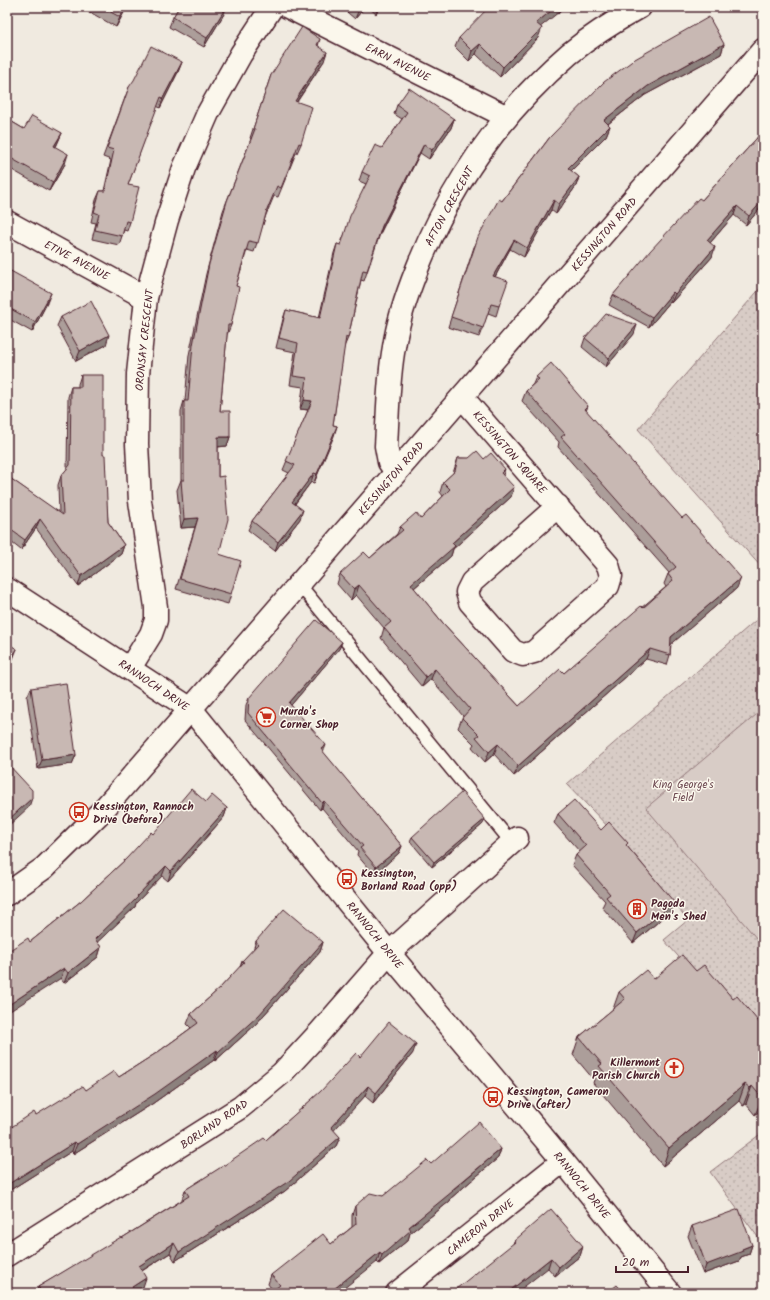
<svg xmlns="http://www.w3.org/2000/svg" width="770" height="1300" font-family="Kalam,sans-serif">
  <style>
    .green { fill: url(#green-dots); stroke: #917678 }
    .pitch { fill: #d8ccc6; stroke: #917678 }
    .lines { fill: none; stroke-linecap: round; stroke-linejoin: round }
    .lane-casing { stroke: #4a1f2b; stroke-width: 15 }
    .street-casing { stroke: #4a1f2b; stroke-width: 25 }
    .secondary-casing { stroke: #4a1f2b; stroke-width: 25 }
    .lane { stroke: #fbf7ec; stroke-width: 12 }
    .street { stroke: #fbf7ec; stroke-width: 22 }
    .secondary { stroke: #fbf7ec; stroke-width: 22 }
    .wall { fill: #ac9e9a; stroke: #4a1f2b }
    .shaded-wall { fill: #8c817d; stroke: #4a1f2b }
    .building { fill: #c8b8b3; stroke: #4a1f2b }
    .labels { text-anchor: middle; stroke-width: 3; stroke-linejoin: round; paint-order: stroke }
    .street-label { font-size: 11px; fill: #4a1f2b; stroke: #fbf7ec }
    .poi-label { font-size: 11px; font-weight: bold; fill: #4a1f2b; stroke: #fbf7ec; text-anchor: start }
    .park-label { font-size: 11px; fill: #6e4a52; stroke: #fbf7ec }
  </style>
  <defs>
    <pattern id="green-dots" width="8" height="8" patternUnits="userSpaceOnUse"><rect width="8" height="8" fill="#d8ccc6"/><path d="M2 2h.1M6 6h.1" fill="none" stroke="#bbafaa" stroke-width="1.8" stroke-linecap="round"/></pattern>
  </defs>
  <rect width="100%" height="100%" fill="#f0eae0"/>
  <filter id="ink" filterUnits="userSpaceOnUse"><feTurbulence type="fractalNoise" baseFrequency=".025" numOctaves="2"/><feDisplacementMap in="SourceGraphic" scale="8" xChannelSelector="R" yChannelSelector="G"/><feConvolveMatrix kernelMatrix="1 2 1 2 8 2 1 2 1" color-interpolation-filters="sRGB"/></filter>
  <g filter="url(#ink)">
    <g class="green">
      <path d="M763,285V569L638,429Z"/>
      <path d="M763,614V1054L664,940L688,920L635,855L567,784Z"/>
      <path d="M763,1132V1244L710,1172Z"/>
    </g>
    <path class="pitch" d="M763,709V946L646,808Z"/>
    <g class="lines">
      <defs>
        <path id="lane" d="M299,584L512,843"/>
        <g id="street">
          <path d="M288,7L507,117"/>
          <path d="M7,222L146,298"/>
          <path d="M462,397L608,565L611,576L608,586L534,652L523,655L513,651L470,602L467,592L472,582L558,506"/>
          <path d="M396,472L389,462L386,446C388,413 388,379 394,347C398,320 407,294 417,269C450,186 502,112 569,54C591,36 615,21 640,7"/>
          <path d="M130,668L151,634L156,620V607L140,501L137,444L138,374L146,298L167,220L184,168L208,113L241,54L272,7"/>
          <path d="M7,894L44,868L102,811L763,50"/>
          <path d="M7,1255L241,1107L282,1073L320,1032L389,953L517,838"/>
          <path d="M397,1293L563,1161"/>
        </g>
        <path id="secondary" d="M7,589L191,709L389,953L563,1161L670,1293"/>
      </defs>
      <use href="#lane" class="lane-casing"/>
      <use href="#street" class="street-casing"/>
      <use href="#secondary" class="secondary-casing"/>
      <use href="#lane" class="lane"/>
      <use href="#street" class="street"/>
      <use href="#secondary" class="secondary"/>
    </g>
    <g class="wall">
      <path d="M81,7H127L116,27Z"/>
      <path d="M179,7H226L224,14L204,47L169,27L173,17Z"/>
      <path d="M341,7H365L355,19Z"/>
      <path d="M368,7H381L376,14Z"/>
      <path d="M540,27L538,38L500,77L476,54L469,61L455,47L459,38Z"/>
      <path d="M320,39L318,46L324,61L297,102L301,144L297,153H296L278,197L274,196L266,215L254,252L247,250L236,286L231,325L227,335L220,411L230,437L227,446L218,447V477L219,554L231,594L228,604L176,589L195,527L181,528L177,490L181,480V411L184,401H185L189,355L206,274L223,211L251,139L250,138L271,75Z"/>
      <path d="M724,44L721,54L645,95L608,124L610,126L606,136L571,171L579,177L576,186L556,214L551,210L524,257L510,249L495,277L499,306L496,316L488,313L479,337L448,327L474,247L502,201L550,137Z"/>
      <path d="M182,62L178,72L160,108L157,106L128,185L130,222L127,231L124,230L119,245L92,239L96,223L91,222L96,200L100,191H104L111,160L103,157L129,87Z"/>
      <path d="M397,105L454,119L451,128L429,159L420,153L380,234L364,281L361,280L348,338L344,347L333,425L337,426L314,483L311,482L295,504L300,519L275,551L248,530L252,521L289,473L283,470L308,410L300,409L303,387L290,385L295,352L276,348L283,319L286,310L319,318L334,253L337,244L340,245L366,184L359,181L362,172L382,148L402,119L394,114Z"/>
      <path d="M7,119L24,129L62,133L58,142L56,147L65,164L49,191L7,167Z"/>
      <path d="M763,131V205L746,225L734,215L710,243L712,257L671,303L670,302L649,327L609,305L613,295L702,200Z"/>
      <path d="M7,269L47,303L32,332L7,318Z"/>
      <path d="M61,317L106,345L76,361L57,326Z"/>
      <path d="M634,334L606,367L582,347L585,338Z"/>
      <path d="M81,375L103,455L108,522L124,545L121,554L78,586L36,528L21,550L7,539V476L59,513L58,485L61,476L67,469L68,397L71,387H78V384Z"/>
      <path d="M536,377L588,406L586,411L737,588L671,644L670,655L667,665L646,659L514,776L494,754L485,762L472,747L474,744L458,728L462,718L463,716L431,679L422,687L381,638L384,628L356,595L351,600L337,584L340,574L370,558L397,534L400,527L421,519L443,496L440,492L443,482L453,473L458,458L484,459L505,469L503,475L511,497L453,549L451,556L414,588L443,623L519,706L564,673L666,587L664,584L668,574L669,573L558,447L559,442L522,401L526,391L533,384Z"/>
      <path d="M342,642L339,649L291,705L323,752L402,846L399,853L374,875L357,855L358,851L322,808L320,810L245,720L246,705L249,698Z"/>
      <path d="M31,688L76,755L72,764L38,769L27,697Z"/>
      <path d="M206,802L227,808L224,817L168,881L162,876L136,903L135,907L97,942L101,947L98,957L64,983L30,942L81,901L153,834Z"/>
      <path d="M558,814L601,830L627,846L671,911L633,943L602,907L605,901L572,865L576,855L580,852L554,823Z"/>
      <path d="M483,824L432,867L410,841L412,837Z"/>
      <path d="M256,941L323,942L320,952L255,1025L215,1061L214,1060L152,1104L73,1154L72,1151L7,1192V1130L86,1090L119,1077L158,1052L191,1028L187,1024L191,1014L219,989L240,967L242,961L253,950Z"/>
      <path d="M696,971L733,999L763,1027V1108L755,1115L746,1104L743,1106L739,1101L663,1166L593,1083L594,1080L573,1055L579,1037L613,1009L619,992L654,979Z"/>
      <path d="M413,1053L373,1103L365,1096L333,1130L340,1137L336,1146L285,1191L175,1261L170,1253L142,1271L143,1287L135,1292L37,1291L38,1287L122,1238L182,1200V1199L185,1190L266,1140L360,1057Z"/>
      <path d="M501,1149L498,1158L451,1198L450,1201L410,1233L408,1240L379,1264L377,1262L273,1291L268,1284L271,1275L331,1244L352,1227V1215L355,1206L383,1196L431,1164Z"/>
      <path d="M692,1226L752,1245L749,1254L741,1257L739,1261L703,1274L688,1236Z"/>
      <path d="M514,1241L583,1246L580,1256L555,1276L548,1268L513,1244Z"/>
    </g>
    <g class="shaded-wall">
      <path d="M125,7H127L116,27L120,17Z"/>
      <path d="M226,7L224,14L204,47L207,38Z"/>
      <path d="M361,7H365L355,19L359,9Z"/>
      <path d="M378,7H381L376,14Z"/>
      <path d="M556,7H565L533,33L536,23Z"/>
      <path d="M542,28L538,38L500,77L503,67Z"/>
      <path d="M480,44L476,54L469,61L472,51Z"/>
      <path d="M724,44L721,54L645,95L600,130L604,120L648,86Z"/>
      <path d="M327,52L324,61L291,110L295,101Z"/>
      <path d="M182,62L178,72L160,108L163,98Z"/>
      <path d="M454,119L451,128L429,159L432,150Z"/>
      <path d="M610,126L606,136L564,178L568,168Z"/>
      <path d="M62,133L58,142L51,156L54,146Z"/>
      <path d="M424,144L420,153L379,235L382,226Z"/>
      <path d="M68,154L65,164L49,191L53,182Z"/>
      <path d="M579,177L576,186L556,214L559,204Z"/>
      <path d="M554,200L551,210L524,257L527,248Z"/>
      <path d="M763,200V205L746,225L749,216Z"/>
      <path d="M737,206L734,215L704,250L707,240Z"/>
      <path d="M514,240L510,249L490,286L493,276Z"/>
      <path d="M715,247L712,257L671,303L675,294Z"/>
      <path d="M673,292L670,302L649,327L652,317Z"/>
      <path d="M51,293L47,303L32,332L35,322Z"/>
      <path d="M637,325L634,334L606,367L609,358Z"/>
      <path d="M109,335L106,345L76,361L80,351Z"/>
      <path d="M304,400L312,401L309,410L300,409Z"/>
      <path d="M337,426L334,436L314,483L317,474Z"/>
      <path d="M218,437H230L227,446L215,447Z"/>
      <path d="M314,473L311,482L289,511L292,502Z"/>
      <path d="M514,487L511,497L453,549L451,556L407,594L411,584L452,543Z"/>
      <path d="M303,510L300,519L275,551L278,542Z"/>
      <path d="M198,518L195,527L181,528L184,519Z"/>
      <path d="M40,519L36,528L21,550L25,540Z"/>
      <path d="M124,545L121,554L78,586L81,576Z"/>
      <path d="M741,578L737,588L668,647L671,637Z"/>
      <path d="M359,585L356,595L351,600L354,589Z"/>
      <path d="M342,642L339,649L286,711L289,703Z"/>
      <path d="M17,649L13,659L7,669V665Z"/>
      <path d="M650,649L646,659L514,776L518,766Z"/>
      <path d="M435,669L431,679L422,687L426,677Z"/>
      <path d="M498,744L494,754L485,762L489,752Z"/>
      <path d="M326,745L323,753L321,749Z"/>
      <path d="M76,755L72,764L38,769L42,760Z"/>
      <path d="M32,798L29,807L7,827V821Z"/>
      <path d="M324,801L322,808L320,810L322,803Z"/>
      <path d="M227,808L224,817L168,881L171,871Z"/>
      <path d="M485,819L483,824L432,867L434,862Z"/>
      <path d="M402,846L399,853L374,875L376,867Z"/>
      <path d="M166,866L162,876L136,903L135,907L91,948L95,939L137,896Z"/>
      <path d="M674,902L671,911L633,943L637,933Z"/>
      <path d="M323,942L320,952L255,1025L215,1061L218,1052Z"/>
      <path d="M101,947L98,957L64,983L68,973Z"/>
      <path d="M64,968L61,978L7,1013V1006Z"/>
      <path d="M416,1044L413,1053L373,1103L376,1093Z"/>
      <path d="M217,1050L214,1060L152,1104L73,1154L77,1144Z"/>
      <path d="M745,1084L739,1101L663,1166L669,1148Z"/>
      <path d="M368,1086L365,1096L328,1137L331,1127Z"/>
      <path d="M752,1086L746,1104L743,1106L750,1088Z"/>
      <path d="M763,1096V1108L755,1115L762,1098Z"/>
      <path d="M340,1137L336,1146L285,1191L175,1261L179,1252Z"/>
      <path d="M75,1142L72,1151L7,1192V1185Z"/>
      <path d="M501,1149L498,1158L451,1198L450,1201L410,1233L408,1240L379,1264L382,1255L409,1227Z"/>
      <path d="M174,1243L170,1253L135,1275L139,1266Z"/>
      <path d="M752,1245L749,1254L741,1257L739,1261L703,1274L706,1265L742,1249Z"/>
      <path d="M583,1246L580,1256L555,1276L559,1267Z"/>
      <path d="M380,1252L377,1262L338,1293H329Z"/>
      <path d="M551,1258L548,1268L516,1293H507Z"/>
      <path d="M146,1278L143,1287L134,1293L132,1287Z"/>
    </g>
    <g class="building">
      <path d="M101,7H125L120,17Z"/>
      <path d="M179,7H226L207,38L173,17Z"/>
      <path d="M356,7H361L359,9Z"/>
      <path d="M489,7H556L536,23L542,28L503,67L480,44L472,51L459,38Z"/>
      <path d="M709,17L724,44L648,86L604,120L610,126L568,168L579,177L559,204L554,200L527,248L514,240L493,276L508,281L499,306L491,304L483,328L451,317L478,237L499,199L502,201L550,137L604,82L635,59Z"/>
      <path d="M302,27L320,39L317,45L327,52L295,101L312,107L301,144L299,143L281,188L277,186L267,210L258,243L249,241L236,286L239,287L231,325H228L220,411H230V437H218V477L224,476L228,519L219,554L241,561L231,594L180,579L198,518L184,519L181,480H184V401H188L193,345L209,264L227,201L255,129H253L271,75Z"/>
      <path d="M151,46L182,62L163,98L161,97L128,185L139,187L130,222L126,221L122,236L95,230L99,214L94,212L100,191H105L114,150L107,148L129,87L134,80Z"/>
      <path d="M409,88L454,119L432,150L424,144L382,226L367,271L363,270L348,338L346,337L333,425L337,426L317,474L314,473L292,502L303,510L278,542L252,521L295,465L286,461L312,401L304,400L307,378L293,376L298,343L279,338L286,310L320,318L337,244L341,245L350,216L370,176L362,172L375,145L382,148L407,112L397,105Z"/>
      <path d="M32,116L62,133L54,146L68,154L53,182L7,156V119L24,129Z"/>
      <path d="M763,131V200L749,216L737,206L707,240L715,247L675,294L673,292L652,317L613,295L650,251L699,198L702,200Z"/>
      <path d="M7,269L51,293L35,322L7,307Z"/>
      <path d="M91,301L109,335L80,351L61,317Z"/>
      <path d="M606,314L637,325L609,358L585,338Z"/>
      <path d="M551,363L588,406L585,409L682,518L686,515L741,578L671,637L670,655L650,649L518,766L498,744L489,752L476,737L479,735L462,718L470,709L435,669L426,677L384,628L391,622L359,585L354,589L340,574L364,552L370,558L403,530L400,527L416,513L421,519L450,489L443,482L455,471L458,458H469L477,451L484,459L491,453L505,469L501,473L514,487L452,543L455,546L411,584L443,623L519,706L560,669L564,673L641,606L643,608L673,581L668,574L676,567L561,437L565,434L526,391L539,379L536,377Z"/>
      <path d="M81,375H103V455H105L108,522L124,545L81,576L40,519L25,540L7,527V476L63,515L61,476L70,465L71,387H81Z"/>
      <path d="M316,620L342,642L289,703L326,745L321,749L402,846L376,867L360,848L363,846L324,801L322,803L248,713L249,698Z"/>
      <path d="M7,643L17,649L7,665Z"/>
      <path d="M66,683L76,755L42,760L31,688Z"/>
      <path d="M7,763L32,790V798L7,821Z"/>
      <path d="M191,789L206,802L212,795L227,808L171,871L166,866L137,896L138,897L95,939L101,947L68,973L64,968L7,1006V952L28,938L30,942L81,901L126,859L151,832L153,834Z"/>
      <path d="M462,792L485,819L434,862L412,837Z"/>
      <path d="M574,800L601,830L609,822L628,843L626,845L674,902L637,933L606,897L610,894L576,855L586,846L558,814Z"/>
      <path d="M284,909L323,942L259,1015L218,1052L217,1050L155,1094L77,1144L75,1142L7,1185V1145L8,1144L7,1142V1130L34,1112L36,1115L83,1086L86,1090L114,1071L119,1077L158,1052L198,1023L191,1014L219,989L244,962L242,961L258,944L256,941Z"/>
      <path d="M682,955L696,971L704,965L733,999L737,996L763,1027V1096L762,1098L752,1086L750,1088L745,1084L669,1148L599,1066L602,1064L579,1037L625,999L619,992L646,970L654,979Z"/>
      <path d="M389,1022L416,1044L376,1093L368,1086L331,1127L340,1137L289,1181L179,1252L174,1243L139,1266L146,1278L132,1287L136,1293H33L40,1289L38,1287L121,1237L122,1238L189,1196L185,1190L226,1164L264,1138L266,1140L321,1091L356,1053L360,1057Z"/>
      <path d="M479,1122L501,1149L452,1190L453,1191L409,1227L411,1230L382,1255L380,1252L329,1293H270L280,1285L271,1275L323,1234L331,1244L356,1224L355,1206L370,1193L383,1196L427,1160L431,1164Z"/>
      <path d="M551,1209L583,1246L559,1267L551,1258L507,1293H451L515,1242L514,1241Z"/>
      <path d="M739,1209L752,1245L742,1249L743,1251L706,1265L692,1226Z"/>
      <path d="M617,1285L624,1293H607Z"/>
    </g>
  </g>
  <defs>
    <symbol id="supermarket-ring" viewBox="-11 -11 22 22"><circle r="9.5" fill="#fbf7ec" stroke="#c8321e" stroke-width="1.5"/><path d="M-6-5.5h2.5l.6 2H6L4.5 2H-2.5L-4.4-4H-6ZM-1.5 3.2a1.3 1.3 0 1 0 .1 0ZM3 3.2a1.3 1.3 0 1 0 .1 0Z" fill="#c8321e"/></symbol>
    <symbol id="bus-ring" viewBox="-11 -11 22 22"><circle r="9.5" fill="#fbf7ec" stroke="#c8321e" stroke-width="1.5"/><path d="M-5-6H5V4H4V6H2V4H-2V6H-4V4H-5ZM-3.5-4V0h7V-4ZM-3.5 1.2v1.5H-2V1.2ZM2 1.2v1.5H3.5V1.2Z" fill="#c8321e"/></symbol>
    <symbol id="building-ring" viewBox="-11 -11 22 22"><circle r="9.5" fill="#fbf7ec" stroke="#c8321e" stroke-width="1.5"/><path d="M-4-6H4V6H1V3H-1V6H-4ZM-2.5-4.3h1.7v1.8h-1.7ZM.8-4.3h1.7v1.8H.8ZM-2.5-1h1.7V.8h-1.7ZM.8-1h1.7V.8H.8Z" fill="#c8321e"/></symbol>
    <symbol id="church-ring" viewBox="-11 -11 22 22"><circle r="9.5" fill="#fbf7ec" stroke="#c8321e" stroke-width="1.5"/><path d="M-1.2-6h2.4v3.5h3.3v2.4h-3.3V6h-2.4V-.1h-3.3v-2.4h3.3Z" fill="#c8321e"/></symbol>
  </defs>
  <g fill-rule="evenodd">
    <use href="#supermarket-ring" x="255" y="706" width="22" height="22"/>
    <use href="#bus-ring" x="68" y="801" width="22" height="22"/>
    <use href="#bus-ring" x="336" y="868" width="22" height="22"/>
    <use href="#building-ring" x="626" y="898" width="22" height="22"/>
    <use href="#church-ring" x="663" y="1057" width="22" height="22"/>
    <use href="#bus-ring" x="482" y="1086" width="22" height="22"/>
  </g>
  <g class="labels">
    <g class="street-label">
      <text transform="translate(398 62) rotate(27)" y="4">EARN AVENUE</text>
      <text transform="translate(449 206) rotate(-61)" y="4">AFTON CRESCENT</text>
      <text transform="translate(604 234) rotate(-49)" y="4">KESSINGTON ROAD</text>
      <text transform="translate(77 260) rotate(28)" y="4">ETIVE AVENUE</text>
      <text transform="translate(144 340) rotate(-84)" y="4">ORONSAY CRESCENT</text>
      <text transform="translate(510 452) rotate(49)" y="4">KESSINGTON SQUARE</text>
      <text transform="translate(391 478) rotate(-49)" y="4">KESSINGTON ROAD</text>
      <text transform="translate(154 685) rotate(34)" y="4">RANNOCH DRIVE</text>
      <text transform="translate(375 935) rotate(51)" y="4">RANNOCH DRIVE</text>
      <text transform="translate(214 1124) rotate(-34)" y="4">BORLAND ROAD</text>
      <text transform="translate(582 1185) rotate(51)" y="4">RANNOCH DRIVE</text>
      <text transform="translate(480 1227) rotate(-39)" y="4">CAMERON DRIVE</text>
    </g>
    <g class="poi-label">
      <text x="280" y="715">Murdo's<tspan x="280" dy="13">Corner Shop</tspan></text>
      <text x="93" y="810">Kessington, Rannoch<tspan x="93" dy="13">Drive (before)</tspan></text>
      <text x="361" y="877">Kessington,<tspan x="361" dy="13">Borland Road (opp)</tspan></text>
      <text x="651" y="907">Pagoda<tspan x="651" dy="13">Men's Shed</tspan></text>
      <text x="660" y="1066" text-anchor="end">Killermont<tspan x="660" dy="13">Parish Church</tspan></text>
      <text x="507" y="1095">Kessington, Cameron<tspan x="507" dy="13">Drive (after)</tspan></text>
    </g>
    <g class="park-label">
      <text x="683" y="788">King George's<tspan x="683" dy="13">Field</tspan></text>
    </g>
  </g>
  <rect width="770" height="1300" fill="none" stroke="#fbf7ec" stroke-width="24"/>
  <rect x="12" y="12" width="746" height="1276" fill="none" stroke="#4a1f2b" stroke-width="1.5" filter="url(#ink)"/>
  <path d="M616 1266v6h72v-6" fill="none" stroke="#4a1f2b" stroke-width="2"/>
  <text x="622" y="1266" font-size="12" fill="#4a1f2b" stroke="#fbf7ec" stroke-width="3" paint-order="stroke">20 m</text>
</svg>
